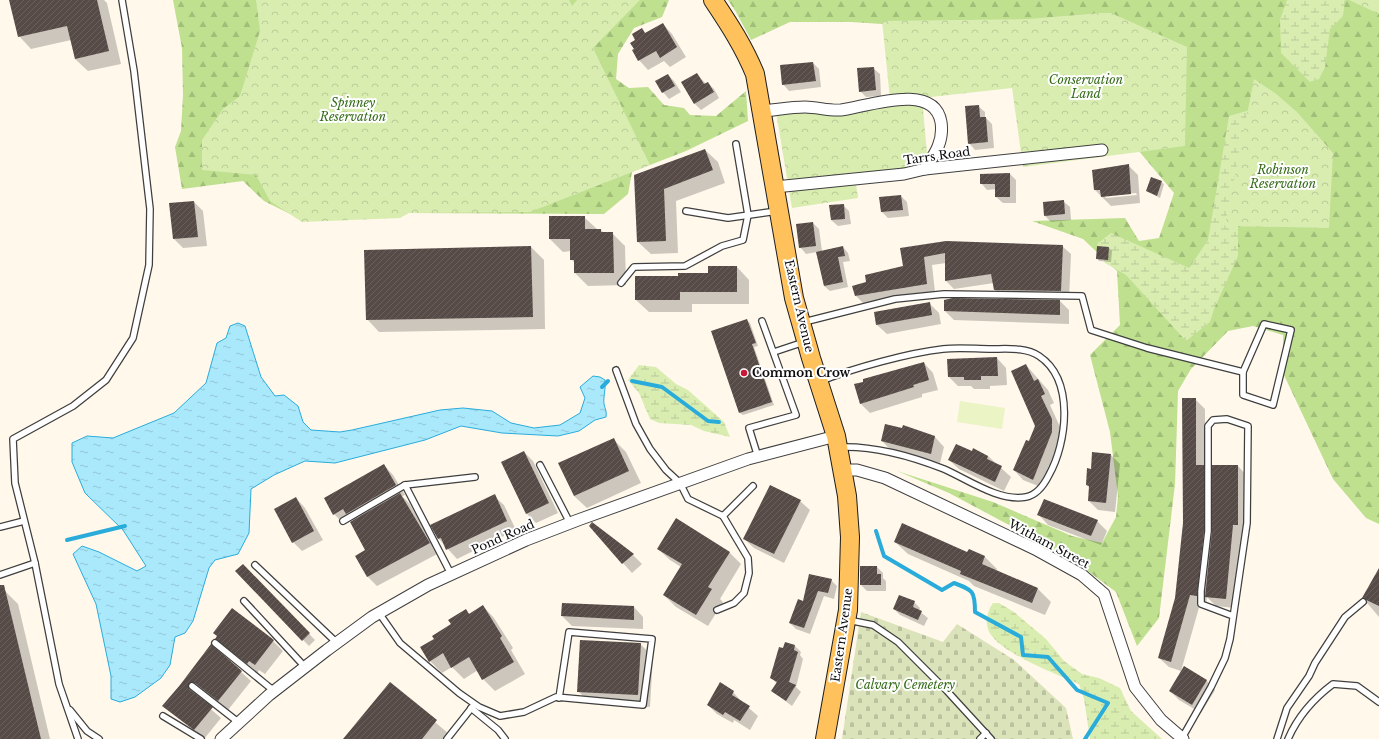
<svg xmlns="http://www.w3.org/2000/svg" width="1379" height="739" font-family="'Libre Baskerville',serif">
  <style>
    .forest { fill: url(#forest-firs) }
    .wetland { fill: url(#wetland-marsh) }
    .cemetery { fill: url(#cemetery-stones) }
    .park { fill: url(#park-crowns) }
    .pitch { fill: #eaf4c4 }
    .water { fill: url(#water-ripples); stroke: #2aacdb }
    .shadow { fill: #0003; fill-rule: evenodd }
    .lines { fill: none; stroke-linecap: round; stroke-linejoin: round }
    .stream { stroke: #2aacdb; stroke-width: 4 }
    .building { fill: url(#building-hatch) }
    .lane-casing { stroke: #3f3f3f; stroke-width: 8 }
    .street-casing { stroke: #3f3f3f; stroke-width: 13 }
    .primary-casing { stroke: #1d1d1d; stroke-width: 20 }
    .lane { stroke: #fff; stroke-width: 5.5 }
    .street { stroke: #fff; stroke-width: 11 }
    .primary { stroke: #ffc15b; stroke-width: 18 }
    .poi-dot { fill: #ca1638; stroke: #fff; stroke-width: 1.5 }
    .labels { text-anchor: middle; stroke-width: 4; stroke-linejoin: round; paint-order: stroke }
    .park-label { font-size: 12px; font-style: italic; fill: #336a16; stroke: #fff }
    .street-label { font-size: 12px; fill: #0c0c0c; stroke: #fff }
    .poi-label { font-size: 12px; font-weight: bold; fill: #0c0c0c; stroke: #fff; text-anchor: start }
  </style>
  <defs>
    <pattern id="forest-firs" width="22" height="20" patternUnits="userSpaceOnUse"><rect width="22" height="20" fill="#bee08f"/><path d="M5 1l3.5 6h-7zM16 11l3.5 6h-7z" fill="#a2bf7a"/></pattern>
    <pattern id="wetland-marsh" width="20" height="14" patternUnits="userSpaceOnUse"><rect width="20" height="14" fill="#d9edb1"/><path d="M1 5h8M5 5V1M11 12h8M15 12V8" fill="none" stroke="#b9ca97"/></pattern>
    <pattern id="cemetery-stones" width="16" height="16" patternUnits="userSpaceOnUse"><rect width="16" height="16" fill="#dbe3ba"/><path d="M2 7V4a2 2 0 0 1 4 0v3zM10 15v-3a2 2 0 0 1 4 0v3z" fill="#bbc29f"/></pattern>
    <pattern id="park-crowns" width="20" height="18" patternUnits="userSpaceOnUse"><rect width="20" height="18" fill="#d9edb1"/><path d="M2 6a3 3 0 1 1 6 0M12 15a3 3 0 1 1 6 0" fill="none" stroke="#b9ca97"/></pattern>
    <pattern id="water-ripples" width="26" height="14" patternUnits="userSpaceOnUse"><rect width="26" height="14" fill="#aae9fc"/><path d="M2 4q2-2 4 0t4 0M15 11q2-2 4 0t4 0" fill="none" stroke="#91c7d7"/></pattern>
    <pattern id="building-hatch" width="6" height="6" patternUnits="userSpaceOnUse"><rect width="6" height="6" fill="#564b47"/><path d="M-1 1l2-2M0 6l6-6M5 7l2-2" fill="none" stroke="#69605d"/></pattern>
  </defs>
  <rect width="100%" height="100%" fill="#fff8eb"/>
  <g class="forest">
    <path d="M173,0H669L662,17L634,28L618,54L616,79L629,88L648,87L664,105L684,108L690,115L716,116L746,91L748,121L686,151L632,172L628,194L604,214L409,213L300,219L264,201L243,181L182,189L175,147L181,131L183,95L182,48Z"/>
    <path d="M728,0H1379V524L1366,518L1333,479L1283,373V335L1253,326L1228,331L1191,369L1178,391L1175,484L1159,618L1137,646L1116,592L1069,557L949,493L897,471L993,502L1072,536L1102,543L1116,517L1118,496L1110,432L1090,355L1120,325L1117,271L1083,239L1032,221L1125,218L1139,241L1159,238L1174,193L1113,120L913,26L851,22H790L751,40L736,12Z"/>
  </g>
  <g class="wetland">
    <path d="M1287,0H1345L1343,16L1330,29L1325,67L1319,79L1310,82L1281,53L1280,20Z"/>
    <path d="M1250,110L1238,221V256L1214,309L1210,322L1186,341L1126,275L1105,263L1097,244L1111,233L1189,268L1208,240L1229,116Z"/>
    <path d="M639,365L656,367L676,384L688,390L724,422L730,437L704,431L691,425L659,423L650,419L639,393L628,380Z"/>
    <path d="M993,603H999L1014,612L1046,639L1064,661L1082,674L1099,678L1120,688L1131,711L1162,739H1090L1084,699L1079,684C1059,675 994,651 988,629C985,620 988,610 993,603Z"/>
  </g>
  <path class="cemetery" d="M861,612L943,642L957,624L1014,660L1066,708L1073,739H842Z"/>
  <g class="park">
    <path d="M256,0H569L572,6L577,0H640L593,48L650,165L530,212L409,213L400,218L302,222L270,201L256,175L202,170V140L223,109L240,96L260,31Z"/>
    <path d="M1349,0H1379V14Z"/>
    <path d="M1101,13H1111L1187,47L1185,146L1023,167L1012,88L922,98L929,175L856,184L858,198L792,208L776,112L890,99L882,21L1028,19Z"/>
    <path d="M1254,79L1275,93L1297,112L1333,153L1329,228L1225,226Z"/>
  </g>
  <path class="pitch" d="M960,401L1005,408L1002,429L957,422Z"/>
  <path class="water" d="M238,323L245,326L261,377L275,396L284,395L298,406L303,422L311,430L340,432L352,430L440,410L463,408L492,411L511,423L534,428L560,425L580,413L585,398L580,387L593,376L600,377L605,380C606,388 603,398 604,404C605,409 607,411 606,417L595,420L579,431L558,436L502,433L461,426L425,440L335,463L305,461L274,475L251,489L249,533L238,554L215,560L209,568L193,621L185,633L175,637L170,665L161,678L135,697L120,702L111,699V676L96,604L73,554L82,546L99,552L137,571L146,566L123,530L85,493L72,462V443L87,436L113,438L174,413L206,383L217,343L226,338L230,326Z"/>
  <g class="shadow">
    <path d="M10,0H104L107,3L121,64L88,71L75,59L71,40L31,49L19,36Z"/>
    <path d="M663,24L672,34L686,57L670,67L664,61L648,70L639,60L636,49L642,30L646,34Z"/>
    <path d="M813,63L819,69L821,87L789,91L783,84Z"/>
    <path d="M873,68L880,74L881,96L866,97L860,91Z"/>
    <path d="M697,74L706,84L708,83L714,89L719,98L701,110L695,104L682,83Z"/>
    <path d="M668,75L674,81L681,92L669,99L663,92Z"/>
    <path d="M978,106L985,112V117L992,124L994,148L975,150L969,143Z"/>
    <path d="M705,150L718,162L725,183L676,201L678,253L651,254L638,242L635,176Z"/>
    <path d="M1128,165L1138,175L1140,203L1111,206L1095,190ZM1136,193L1137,195L1106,198L1105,196Z"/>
    <path d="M1010,174L1016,180V203H1003L996,197V189L987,190L981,183Z"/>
    <path d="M1161,182L1164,184L1160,198L1147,191Z"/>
    <path d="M901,196L907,202L909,216L888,218L882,212L880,198Z"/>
    <path d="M1063,201L1070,207L1071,220L1051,222L1045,216Z"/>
    <path d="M194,202L203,211L207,246L183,248L174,239Z"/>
    <path d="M843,205L849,211L851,224L838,226L831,220Z"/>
    <path d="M584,217L598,230H601L604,233H612L625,246L626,285L588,286L575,273V263L571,259V251L563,252L550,239Z"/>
    <path d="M813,223L819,229L822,251L843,247L848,253L850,261L843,262L848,287L830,291L824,286L817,252L806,254L800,247Z"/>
    <path d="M1062,246L1071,254L1069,299H1058L1069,310V324L954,320L945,311L1005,300L995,290L994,283L954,289L946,281V263L932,265L935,292L864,304L855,295L867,283L904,267L901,249Z"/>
    <path d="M531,247L544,260L545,329L379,332L367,319Z"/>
    <path d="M1109,248L1112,251L1111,262L1099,261L1097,258Z"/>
    <path d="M737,267L749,280V304H692V312H649L636,300L679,277L709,274Z"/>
    <path d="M930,304L939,313L941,324L887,334L877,325Z"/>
    <path d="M747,320L750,323L758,346L754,347L774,405L743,415L740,413Z"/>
    <path d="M997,358L1006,368L1007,385L990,386V389H974L971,386H958L949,377Z"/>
    <path d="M924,363L933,373L938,390L922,394V397L870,413L861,404L855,385Z"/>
    <path d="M1026,365L1048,390L1054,403L1050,405L1061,429V442L1043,488L1023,480L1014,470L1036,426Z"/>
    <path d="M1196,400L1205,409V468L1213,476L1238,466L1247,476V534H1242L1235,608L1216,606L1207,597L1206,605L1200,604L1181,671L1169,667L1159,658L1176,598Z"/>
    <path d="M904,427L935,437L944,447L940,463L891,450L882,441L903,429Z"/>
    <path d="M613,439L626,452L641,483L587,508L574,496Z"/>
    <path d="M524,452L533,461L558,513L536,523L526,513Z"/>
    <path d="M972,452L988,456L1011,477L1004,491L959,469L949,460Z"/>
    <path d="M1110,454L1120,464L1115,512L1098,510L1089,501L1090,488L1087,485L1092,470Z"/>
    <path d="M384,465L393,475L405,495L402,496L409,503L439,553L377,586L368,577L356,556L366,551L354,521L352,519L344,524L334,514L325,498Z"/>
    <path d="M494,496L504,505L516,530L457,559L439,539Z"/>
    <path d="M296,498L305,508L323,540L302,551L293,542Z"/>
    <path d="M800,501L810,510L784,563L754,548L744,539Z"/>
    <path d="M1039,515L1097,521L1107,531L1101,545L1048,525Z"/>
    <path d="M895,542L985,557L997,569L996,571L1038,589L1051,602L1045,615L974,586L969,581L908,554Z"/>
    <path d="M658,549L730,553L741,564L720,599L723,602L708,626L676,607L664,595L681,567L670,560Z"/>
    <path d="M633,555L642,564L632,573L623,563Z"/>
    <path d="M243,565L315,640L309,646L236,571Z"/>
    <path d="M877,567L883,573V578L886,581V591H867L861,585Z"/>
    <path d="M1379,579V617L1363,598Z"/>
    <path d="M831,580L837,586L834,599L824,596L810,634L796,629L790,623L803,602Z"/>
    <path d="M5,591L18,604L50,739H0V592Z"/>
    <path d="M914,602L920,608L919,611L928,618L924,626L900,615L894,609Z"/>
    <path d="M483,606L494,618L513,648L511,650L525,674L495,691L483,679L478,670L464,679L452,667L442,673L430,661L435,639L466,610L469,614Z"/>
    <path d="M634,607L643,617V629L572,626L562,616Z"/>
    <path d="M232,610L273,641L283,651L265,674L259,670L257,673L216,639L218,637L214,633Z"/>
    <path d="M785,643L795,646L801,652L800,655L803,659L796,687L801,692L792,706L772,691L777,684L771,677Z"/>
    <path d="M640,644L653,656L650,707L591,704L578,691Z"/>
    <path d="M211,645L251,681L228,710L205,692H198V698L221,718L204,739L163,706L181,686Z"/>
    <path d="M1206,680L1215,690L1201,713L1179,700L1170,691Z"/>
    <path d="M390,684L449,734L445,739H345Z"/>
    <path d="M733,692L742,702L758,716L750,730L734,720L733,723L717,714L708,705Z"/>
  </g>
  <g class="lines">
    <g class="stream">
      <path d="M632,381L662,387L708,421L719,422"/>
      <path d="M602,387L608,381"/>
      <path d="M876,531L884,556L942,590L954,583C973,590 975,591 975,612L1021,637L1023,655L1048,657L1077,690L1108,703L1085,739"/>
      <path d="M67,540L125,526"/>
    </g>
  </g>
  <g class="building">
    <path d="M9,0H97L109,51L75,59L67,26L18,37Z"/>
    <path d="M663,23L677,47L660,58L656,51L638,61L632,50L634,49L630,43L635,40L632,34L642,28L645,33Z"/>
    <path d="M813,62L816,81L782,85L780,65Z"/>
    <path d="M874,67L876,90L859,92L857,68Z"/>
    <path d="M697,73L704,84L708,82L714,92L694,104L681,82Z"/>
    <path d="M668,74L675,86L662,93L655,81Z"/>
    <path d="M979,105L980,117H986L988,142L968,144L965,106Z"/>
    <path d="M705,149L713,170L664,189L666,241L637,242L634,175Z"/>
    <path d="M1129,164L1131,194L1101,197L1100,190H1094L1092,170Z"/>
    <path d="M1010,173V197H995V184H980V174Z"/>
    <path d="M1151,177L1162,181L1157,196L1146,191Z"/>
    <path d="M901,195L903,210L881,212L879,197Z"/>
    <path d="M1064,200L1065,214L1044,216L1043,202Z"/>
    <path d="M194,201L198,237L173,239L169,203Z"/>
    <path d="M844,204L845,219L831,220L829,205Z"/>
    <path d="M549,216H585V229H601V232H613L614,273H574V260H570V239H549Z"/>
    <path d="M813,222L816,246L799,248L796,224Z"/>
    <path d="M946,241L1063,245L1061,291L994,290L991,274L945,281V253L924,257L927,284L855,296L852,286L866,282L865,275L903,266L900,248Z"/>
    <path d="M531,246L533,317L366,320L364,250Z"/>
    <path d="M843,246L845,256L838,257L843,282L824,286L816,252Z"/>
    <path d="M1097,246L1109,247L1108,260L1096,259Z"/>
    <path d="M708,266H737V292H680V300H635V276H678V273H708Z"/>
    <path d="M953,298L1060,300V315L944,311V300Z"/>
    <path d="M930,302L932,315L876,325L874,312Z"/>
    <path d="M747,319L756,343L752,344L772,402L739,413L711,331Z"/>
    <path d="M997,357L998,376H981V380H964V377H948L947,359Z"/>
    <path d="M924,362L929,380L913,385L914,387L860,404L854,384L863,382V379Z"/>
    <path d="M1026,364L1034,381L1038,379L1045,394L1041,396L1052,419V432L1033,480L1013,470L1026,440L1029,441L1035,426L1011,371Z"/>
    <path d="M1182,398H1196V465H1204V531L1197,596L1190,595L1171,662L1158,658L1175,598L1183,523Z"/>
    <path d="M885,424L902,428L903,425L935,436L931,454L881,441Z"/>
    <path d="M614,438L629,471L574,496L558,463Z"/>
    <path d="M956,444L972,451L973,448L988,456L987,459L1002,466L995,482L948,460Z"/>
    <path d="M524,451L549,503L526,514L501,462Z"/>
    <path d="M1092,452L1111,454L1106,503L1088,501L1089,486L1086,485L1087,468L1091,469Z"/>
    <path d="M384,464L396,485L346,514L343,509L333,515L324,498Z"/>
    <path d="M1212,465H1238V525H1233L1226,599L1205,597L1212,531Z"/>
    <path d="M770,485L801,500L774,554L743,539Z"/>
    <path d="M400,493L430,543L367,577L355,556L365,550L350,522Z"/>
    <path d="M495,494L507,521L446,550L441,538L438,539L430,525Z"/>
    <path d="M296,497L314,531L292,543L274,509Z"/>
    <path d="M1044,499L1098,520L1091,536L1037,515Z"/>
    <path d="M676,518L730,552L708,587L712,589L696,615L663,595L682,564L657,549Z"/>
    <path d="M592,522L634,554L622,564L589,526Z"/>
    <path d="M902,523L967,552L969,549L985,556L982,564L1038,588L1032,603L960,574L961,571L894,542Z"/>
    <path d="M243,564L310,633L302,641L235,571Z"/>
    <path d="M860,566H877V574H881V585H860Z"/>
    <path d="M1379,568V606L1362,598Z"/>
    <path d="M809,574L832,579L828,593L818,591L804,628L789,623L798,599L803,601Z"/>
    <path d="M0,585H4L41,739H0Z"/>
    <path d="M899,595L915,601L913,607L922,611L918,620L893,609Z"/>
    <path d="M562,603L634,606V620L561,616Z"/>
    <path d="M483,605L502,636L500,638L514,662L482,680L469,657L451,668L443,653L429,662L420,647L434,639L432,636L451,624L448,620L466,609L469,614Z"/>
    <path d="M232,608L274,640L255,665L249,661L247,664L215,639L217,636L213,633Z"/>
    <path d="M580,640L641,643L638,695L577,692Z"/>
    <path d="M785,642L795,645L794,650L798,652L789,682L796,685L786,701L771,691L777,682L770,678L779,647L783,648Z"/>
    <path d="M211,644L242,671L218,701L195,683H189V689L213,707L194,730L162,706L180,685Z"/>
    <path d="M1184,666L1207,680L1192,705L1169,691Z"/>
    <path d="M390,682L437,720L422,739H343Z"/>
    <path d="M720,682L734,691L732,695L750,706L740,721L725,712L723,715L707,705Z"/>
  </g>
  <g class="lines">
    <defs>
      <g id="lane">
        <path d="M686,211L728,218L777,211"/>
        <path d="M621,283L634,267L685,266L722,246L743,240L748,215L736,144"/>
        <path d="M804,322L895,299L944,294L1082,296L1091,330L1147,348L1243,372"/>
        <path d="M1264,324L1291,330L1273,405L1243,395V372Z"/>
        <path d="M774,352L804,342"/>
        <path d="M616,370L636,424L650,449L666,470L680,483L688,499L723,516L753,486"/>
        <path d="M821,381C854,368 908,353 943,349C959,347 976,349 992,349C1006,349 1026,347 1039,356C1075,380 1067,443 1049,475C1044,485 1037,495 1026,497C999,502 967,479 944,469C911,456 876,446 841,447"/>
        <path d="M758,457L749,428L796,415L762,321"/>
        <path d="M540,465L570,523"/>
        <path d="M405,485L475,477"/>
        <path d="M343,521L405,485L451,574"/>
        <path d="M0,527L24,521"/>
        <path d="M255,565L337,643"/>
        <path d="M0,575L35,563"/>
        <path d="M244,601L305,667"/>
        <path d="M717,610L734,603L744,593L749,573L748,558L723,516"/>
        <path d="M379,613L400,643L459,693L479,707L500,716L524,712L556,697L643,705L652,639L569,632L559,698"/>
        <path d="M848,620L873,625L898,642L947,691L991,739"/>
        <path d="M215,643L274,691"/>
        <path d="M192,686L238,722"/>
        <path d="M471,708L498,730L505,739"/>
        <path d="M70,710L87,731L99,739"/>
        <path d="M163,716L201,739"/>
        <path d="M1182,738L1211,687L1225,658L1230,639L1247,523L1248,426L1227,419L1213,420L1208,426V531L1201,591V604L1233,616"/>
        <path d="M78,739L59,684L35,563L15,483L13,439L73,406L106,380L133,338L149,265L150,209L134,71L122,0"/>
        <path d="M447,739L473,706"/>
        <path d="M980,739L986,733"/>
        <path d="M1277,739L1287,708L1309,676L1315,663L1345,617L1363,602"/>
        <path d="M1288,739C1298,716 1313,699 1333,684L1357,686L1379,702"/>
      </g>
      <g id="street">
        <path d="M762,111C776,110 790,107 805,107C817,107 829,111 841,110C866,107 934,81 941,122C944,141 935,154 925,169"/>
        <path d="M775,187L904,174L925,169L1102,150"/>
        <path d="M843,470H857L885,478L1035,549L1082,575L1104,594L1135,687L1161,720L1183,739"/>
        <path d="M221,739L269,695L327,650L372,617L428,585L526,540L578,520L748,459L836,436"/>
      </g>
      <path id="primary" d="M713,0C729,24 744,47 755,74L794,298L811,358L836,436L847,496L850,537L848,610L825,739"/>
    </defs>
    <use href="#lane" class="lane-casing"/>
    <use href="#street" class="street-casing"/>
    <use href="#primary" class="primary-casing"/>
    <use href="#lane" class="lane"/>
    <use href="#street" class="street"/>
    <use href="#primary" class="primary"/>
  </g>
  <circle class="poi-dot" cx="744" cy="373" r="4"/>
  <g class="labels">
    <g class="park-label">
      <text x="1086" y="84">Conservation<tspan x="1086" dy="14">Land</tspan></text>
      <text x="353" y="107">Spinney<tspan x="353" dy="14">Reservation</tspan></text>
      <text x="1283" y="174">Robinson<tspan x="1283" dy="14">Reservation</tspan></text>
      <text x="905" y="689">Calvary Cemetery</text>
    </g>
    <g class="street-label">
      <text transform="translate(937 156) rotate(-8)" y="4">Tarrs Road</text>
      <text transform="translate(799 306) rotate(77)" y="4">Eastern Avenue</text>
      <text transform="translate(503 537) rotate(-24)" y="4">Pond Road</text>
      <text transform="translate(1049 544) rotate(28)" y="4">Witham Street</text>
      <text transform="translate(842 635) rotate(-82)" y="4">Eastern Avenue</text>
    </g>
    <g class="poi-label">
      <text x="752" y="377">Common Crow</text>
    </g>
  </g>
</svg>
